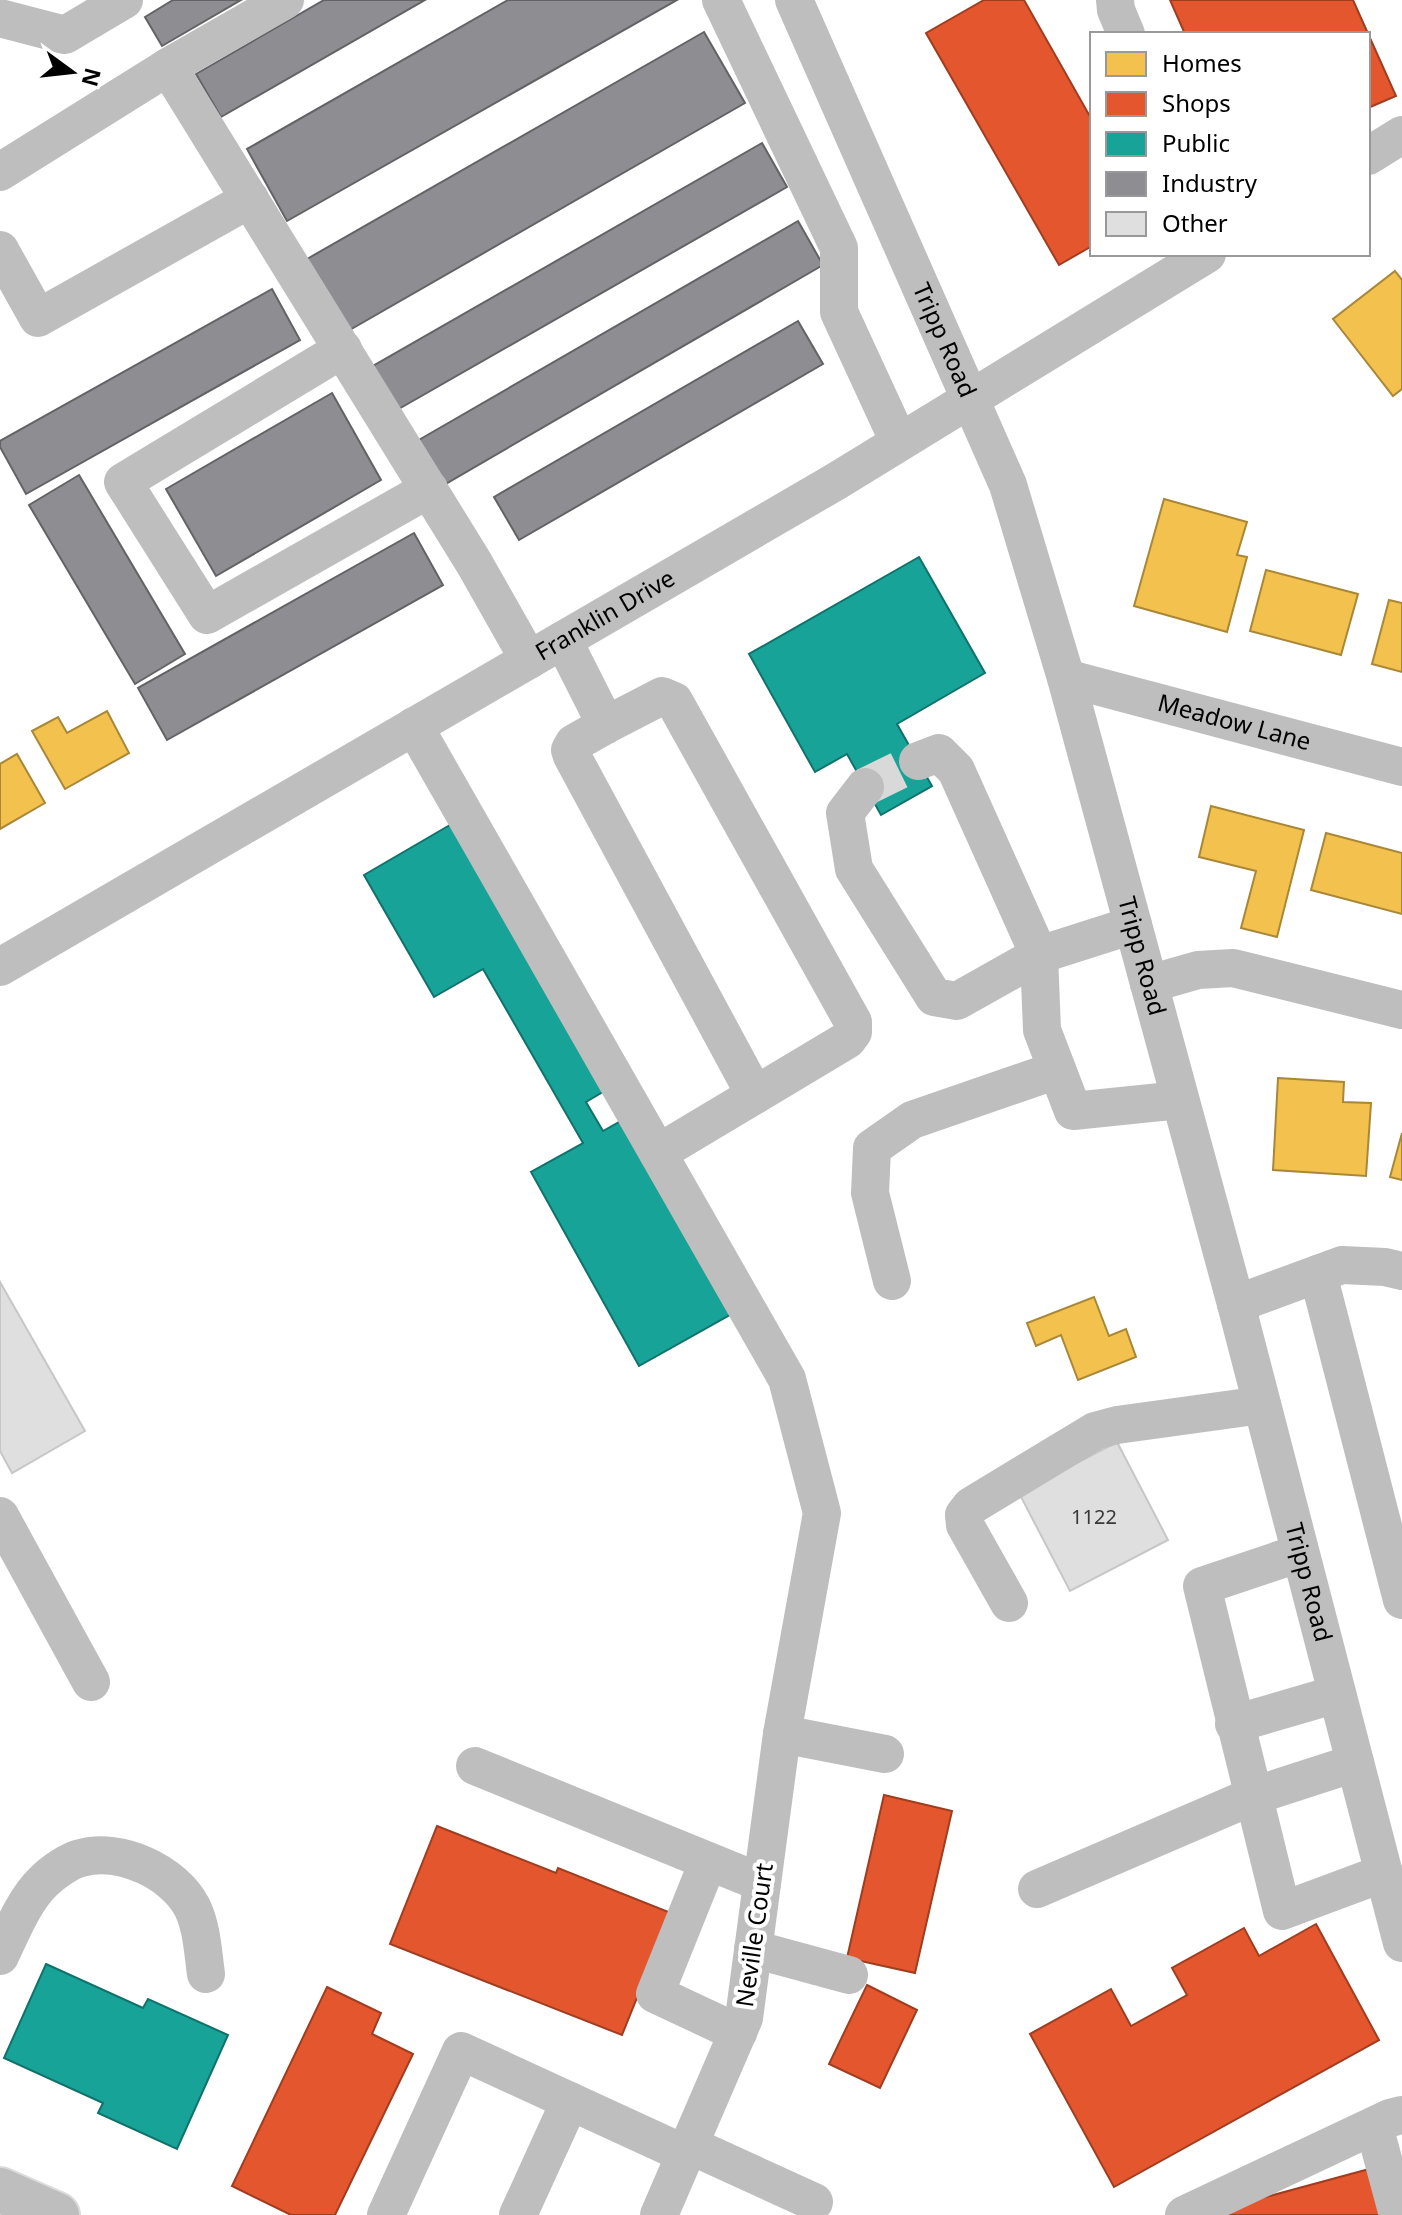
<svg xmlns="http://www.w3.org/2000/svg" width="1402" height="2215" font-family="'Noto Sans',sans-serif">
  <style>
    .homes { fill: #f2c14e; stroke: #a98737; stroke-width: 2 }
    .shops { fill: #e4572e; stroke: #a03d20; stroke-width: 2 }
    .public { fill: #17a398; stroke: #10726a; stroke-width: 2 }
    .industry { fill: #8d8d92; stroke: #636366; stroke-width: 2 }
    .building { fill: #dfdfdf; stroke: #c7c7c7; stroke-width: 2 }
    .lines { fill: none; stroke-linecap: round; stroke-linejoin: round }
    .minor-tunnel { stroke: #d9d9d9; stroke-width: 38; stroke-dasharray: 38 19; stroke-linecap: butt }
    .major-casing { stroke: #dbdbdb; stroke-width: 48 }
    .minor { stroke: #bebebe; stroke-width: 38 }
    .major { stroke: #bebebe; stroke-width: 44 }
    .labels { text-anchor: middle; stroke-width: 8; stroke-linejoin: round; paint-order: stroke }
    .number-label { font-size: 20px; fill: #383838 }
    .street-label { font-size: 24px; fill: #000; stroke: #fff }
  </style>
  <rect width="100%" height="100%" fill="#fff"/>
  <g class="homes">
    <path d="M1395,271L1402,280V389L1393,396L1333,319Z"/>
    <path d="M1164,499L1247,522L1237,555L1247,557L1227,632L1134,606Z"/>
    <path d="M1266,570L1358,594L1341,655L1250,631Z"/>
    <path d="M1389,600L1402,603V672L1372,664Z"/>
    <path d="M107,711L129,753L65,789L32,731L58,717L67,733Z"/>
    <path d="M17,754L45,803L0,829V764Z"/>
    <path d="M1211,806L1304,830L1277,937L1241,928L1256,871L1199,857Z"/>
    <path d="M1326,833L1402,853V914L1311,890Z"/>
    <path d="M1278,1078L1344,1082L1343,1102L1371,1103L1366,1176L1273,1170Z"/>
    <path d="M1402,1133V1180L1390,1177Z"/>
    <path d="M1094,1297L1109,1336L1126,1329L1136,1357L1078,1380L1061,1335L1036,1346L1027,1323Z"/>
  </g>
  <g class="shops">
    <path d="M984,0H1024L1092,120V246L1059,265L926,33Z"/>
    <path d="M1170,0H1353L1396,96L1368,108V34H1185Z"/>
    <path d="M884,1795L952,1811L915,1973L847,1958Z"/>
    <path d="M437,1826L556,1873L558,1868L671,1913L622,2035L390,1944Z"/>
    <path d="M1316,1924L1379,2040L1114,2187L1030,2034L1111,1989L1131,2026L1187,1995L1172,1968L1244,1928L1259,1956Z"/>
    <path d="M867,1985L917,2010L880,2088L829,2064Z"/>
    <path d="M327,1987L381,2013L372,2034L413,2054L335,2215H291L232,2186Z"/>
    <path d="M1369,2169L1381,2215H1225L1251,2201Z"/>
  </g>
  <g class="public">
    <path d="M919,557L985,673L897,724L932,786L881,815L847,754L815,772L749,654Z"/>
    <path d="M455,822L608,1089L586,1102L603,1131L626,1118L735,1312L639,1366L531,1172L583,1143L483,969L434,997L364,875Z"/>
    <path d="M46,1964L143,2008L148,1999L228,2035L177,2149L98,2113L103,2103L4,2058Z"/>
  </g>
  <g class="industry">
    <path d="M173,0H241L162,46L145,17Z"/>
    <path d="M324,0H425L221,117L196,74Z"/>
    <path d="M508,0H677L287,221L247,149Z"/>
    <path d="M704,32L745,103L348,331L307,259Z"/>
    <path d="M762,143L787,187L397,410L373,366Z"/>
    <path d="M798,221L823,265L442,486L417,441Z"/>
    <path d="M272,289L300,340L26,494L0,447V441Z"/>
    <path d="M798,321L823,364L519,540L494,497Z"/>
    <path d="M332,393L381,480L216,576L166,489Z"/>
    <path d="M79,475L185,654L135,684L29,505Z"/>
    <path d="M414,533L443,585L167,740L138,688Z"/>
  </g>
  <g class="building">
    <path d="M0,1282L85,1431L12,1473L0,1451Z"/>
    <path d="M1117,1442L1168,1540L1070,1591L1019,1493Z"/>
  </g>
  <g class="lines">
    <path class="minor-tunnel" d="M865,787L918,761"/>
    <defs>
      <path id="major" d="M0,2190L57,2215"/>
    </defs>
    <use href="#major" class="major-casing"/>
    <g class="minor">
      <path d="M285,0L168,67L474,563L529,660"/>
      <path d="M721,0L839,248V312L899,442"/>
      <path id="s1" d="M794,0L1008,485L1066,678L1236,1304L1402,1943"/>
      <path d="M1115,0L1116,10L1126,34"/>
      <path d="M0,18L65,35L124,0"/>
      <path d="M1368,156L1402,135"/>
      <path d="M0,172L168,67"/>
      <path d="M0,250L38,318L250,199"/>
      <path d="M343,349L123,482L207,615L429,489"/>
      <path d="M563,640L606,725L662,696L674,701L853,1022V1032L847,1040L658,1153"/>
      <path id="s2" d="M1066,678L1402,767"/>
      <path d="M606,725L574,743L570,750L572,756L755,1095"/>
      <path d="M414,726L787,1379L822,1513L782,1734L744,2018L659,2215"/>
      <path d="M918,761L939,753L956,770L1039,955L1133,925"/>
      <path d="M865,787L845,813L854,869L934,997L957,1001L1039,955L1042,1030L1073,1111L1180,1100"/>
      <path id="s3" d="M0,967L835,482L1207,254"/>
      <path d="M1149,984L1198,970L1233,968L1402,1010"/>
      <path d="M1318,1274L1402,1600"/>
      <path d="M892,1281L870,1193L872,1148L912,1120L1057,1070"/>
      <path d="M1236,1304L1342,1265L1385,1267L1402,1271"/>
      <path d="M0,1516L91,1682"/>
      <path d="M1300,1553L1202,1586L1282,1911L1384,1873"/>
      <path d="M1009,1603L965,1525L964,1515L971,1506L1095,1431L1117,1425L1262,1405"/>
      <path d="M1234,1724L1337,1694"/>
      <path d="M782,1734L885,1754"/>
      <path d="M475,1766L762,1883"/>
      <path d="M708,1862L655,1994L738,2033"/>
      <path d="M1037,1889L1253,1796L1355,1763"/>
      <path d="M753,1949L849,1975"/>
      <path d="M0,1956C12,1931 24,1900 44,1881C52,1873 70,1860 81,1858C120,1847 174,1872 192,1907C202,1927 203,1953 206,1974"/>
      <path d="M1374,2126L1398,2215"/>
      <path d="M689,2145L814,2202"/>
      <path d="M386,2215L461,2051L685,2154"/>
      <path d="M518,2215L570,2101"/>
      <path d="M1184,2215L1390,2118L1402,2115"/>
    </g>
    <use href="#major" class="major"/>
  </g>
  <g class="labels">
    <g class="number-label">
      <text x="1094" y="1524">1122</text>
    </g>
    <g class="street-label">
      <text dy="8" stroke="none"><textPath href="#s1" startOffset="372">Tripp Road</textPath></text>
      <text dy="8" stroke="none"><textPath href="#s3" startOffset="700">Franklin Drive</textPath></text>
      <text dy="8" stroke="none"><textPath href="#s2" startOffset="174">Meadow Lane</textPath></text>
      <text dy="8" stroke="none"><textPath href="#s1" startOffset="1020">Tripp Road</textPath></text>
      <text dy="8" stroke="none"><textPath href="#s1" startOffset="1668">Tripp Road</textPath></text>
      <text transform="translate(755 1935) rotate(-82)" y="8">Neville Court</text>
    </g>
  </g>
  <rect x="1090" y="32" width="280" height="224" fill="#ffffff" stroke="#999999" stroke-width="2"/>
  <rect x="1106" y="52" width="40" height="24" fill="#f2c14e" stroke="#999999" stroke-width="2"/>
  <text x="1162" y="72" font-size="24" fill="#000000">Homes</text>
  <rect x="1106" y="92" width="40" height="24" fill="#e4572e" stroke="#999999" stroke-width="2"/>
  <text x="1162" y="112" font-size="24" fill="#000000">Shops</text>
  <rect x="1106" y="132" width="40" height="24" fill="#17a398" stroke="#999999" stroke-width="2"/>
  <text x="1162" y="152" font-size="24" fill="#000000">Public</text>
  <rect x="1106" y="172" width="40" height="24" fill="#8d8d92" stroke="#999999" stroke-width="2"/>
  <text x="1162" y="192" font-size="24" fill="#000000">Industry</text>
  <rect x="1106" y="212" width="40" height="24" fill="#dfdfdf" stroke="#999999" stroke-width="2"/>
  <text x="1162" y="232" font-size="24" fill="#000000">Other</text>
  <g transform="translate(72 72) rotate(105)" stroke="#ffffff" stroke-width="6" paint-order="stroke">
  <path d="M0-6L14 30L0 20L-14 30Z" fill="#000000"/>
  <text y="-12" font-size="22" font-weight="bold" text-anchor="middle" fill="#000000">N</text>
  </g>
</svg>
